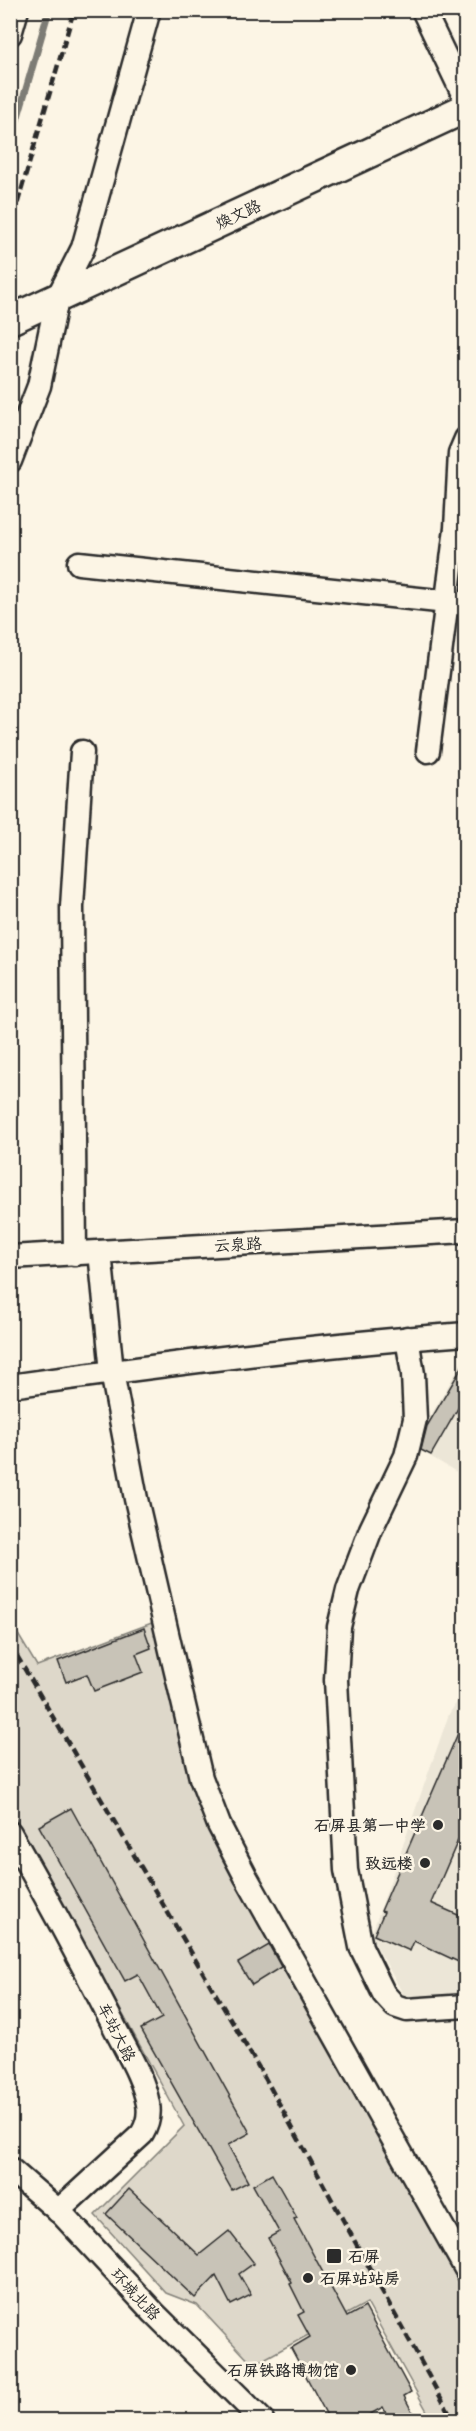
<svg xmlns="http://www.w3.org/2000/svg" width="476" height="2431" font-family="'Balsamiq Sans','LXGW WenKai TC',sans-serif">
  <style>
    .built { fill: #ece6d7 }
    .green { fill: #ded8ca; stroke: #84827a; stroke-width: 1.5 }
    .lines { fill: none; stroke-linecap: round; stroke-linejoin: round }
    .stream { stroke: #7d7b74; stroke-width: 7 }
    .building { fill: #c8c3b7; stroke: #2b2b2b; stroke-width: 1.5 }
    .minor-casing { stroke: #2b2b2b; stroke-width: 27 }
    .major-casing { stroke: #2b2b2b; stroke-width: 33 }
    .minor { stroke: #fcf5e5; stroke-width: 22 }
    .major { stroke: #fcf5e5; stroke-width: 28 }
    .rail { stroke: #2b2b2b; stroke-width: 4.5; stroke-dasharray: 9 4.5; stroke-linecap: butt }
    .poi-dot { fill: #2b2b2b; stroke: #fcf5e5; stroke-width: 2 }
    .labels { text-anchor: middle; stroke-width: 5; stroke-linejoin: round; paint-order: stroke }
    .street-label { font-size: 16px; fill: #2b2b2b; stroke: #fcf5e5 }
    .poi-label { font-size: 16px; font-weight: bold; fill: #2b2b2b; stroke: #fcf5e5; text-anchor: end }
  </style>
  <rect width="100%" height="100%" fill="#fcf5e5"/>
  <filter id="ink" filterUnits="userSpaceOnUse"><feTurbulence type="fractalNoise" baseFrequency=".0167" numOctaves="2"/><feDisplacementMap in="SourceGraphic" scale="12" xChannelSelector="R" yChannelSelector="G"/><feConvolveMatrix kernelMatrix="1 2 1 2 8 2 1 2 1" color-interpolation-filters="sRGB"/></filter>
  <g filter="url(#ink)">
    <g class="built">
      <path d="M465,1357V1477L413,1446Z"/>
      <path d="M465,1690V1998L404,1996L371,1936L449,1714Z"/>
    </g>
    <path class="green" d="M173,1615L215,1836L293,1971L465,2294V2420H432L367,2303L253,2365L197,2305L166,2293L95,2215L184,2126L11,1810L10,1621L37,1666Z"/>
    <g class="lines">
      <path class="stream" d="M10,144L49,10"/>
    </g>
    <g class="building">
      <path d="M465,1362V1396L431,1455L421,1450L427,1426Z"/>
      <path d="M144,1628L151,1648L136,1654L143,1672L94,1691L87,1674L66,1682L58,1661Z"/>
      <path d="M465,1717V1824L431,1903L465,1918V1965L414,1941L410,1951L374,1935L384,1912L381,1911Z"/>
      <path d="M71,1808L250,2133L228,2145L248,2182L232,2190L141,2029L162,2018L138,1974L125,1981L39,1826Z"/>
      <path d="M269,1945L281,1967L252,1985L238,1963Z"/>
      <path d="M272,2174L297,2218L294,2219L347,2317L365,2307L411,2392L404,2396L417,2421H390L383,2407L358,2421H330L291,2348L310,2337L298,2315L304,2312L290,2284L292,2283L268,2238L279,2232L253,2185Z"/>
      <path d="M129,2189L199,2255L229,2231L254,2263L239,2274L251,2295L231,2305L216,2276L195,2298L106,2214Z"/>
    </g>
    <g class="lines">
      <defs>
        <g id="minor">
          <path d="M423,10L466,100"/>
          <path d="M10,34L17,10"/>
          <path d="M10,461L39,386L57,299L83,248L149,10"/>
          <path d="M79,563L466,604"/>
          <path d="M428,751L456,528L460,453L466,439"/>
          <path d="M100,1252L112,1372L136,1499L173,1659L201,1778L219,1825L246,1877L466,2269"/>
          <path d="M75,1254L72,907L82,752"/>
          <path d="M10,1257L466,1231"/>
          <path d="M407,1338L413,1374L415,1419L406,1456L371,1529L348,1590L339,1627L336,1680L346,1870L361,1947L384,1994L395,2006L407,2010L466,2006"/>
          <path d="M10,1386C162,1365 313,1345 466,1334"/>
          <path d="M10,1833C46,1896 80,1959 113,2024C125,2049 143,2076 148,2104C150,2115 148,2124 142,2134L58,2211"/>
          <path d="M10,2169L62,2214L154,2313L262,2420"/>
        </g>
        <path id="major" d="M10,320L466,108"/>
      </defs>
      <use href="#minor" class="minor-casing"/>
      <use href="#major" class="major-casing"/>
      <use href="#minor" class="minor"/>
      <use href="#major" class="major"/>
      <g class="rail">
        <path d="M10,229L74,10"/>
        <path d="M10,1644L265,2078L453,2420"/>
      </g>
    </g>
  </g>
  <g class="poi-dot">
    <circle cx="438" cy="1825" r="6"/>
    <circle cx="425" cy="1863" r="6"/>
    <rect x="326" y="2248" width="16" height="16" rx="3"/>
    <circle cx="308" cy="2278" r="6"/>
    <circle cx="351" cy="2370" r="6"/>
  </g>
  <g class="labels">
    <g class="street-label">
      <text transform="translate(238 214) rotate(-25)" y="6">焕文路</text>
      <text transform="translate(238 1244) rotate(-3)" y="6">云泉路</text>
      <text transform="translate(117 2032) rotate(63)" y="6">车站大路</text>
      <text transform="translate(136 2294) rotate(47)" y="6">环城北路</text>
    </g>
    <g class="poi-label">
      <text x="426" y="1831">石屏县第一中学</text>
      <text x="413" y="1869">致远楼</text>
      <text x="348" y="2262" text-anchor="start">石屏</text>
      <text x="320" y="2284" text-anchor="start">石屏站站房</text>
      <text x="339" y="2376">石屏铁路博物馆</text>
    </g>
  </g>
  <rect width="476" height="2431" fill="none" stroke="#fcf5e5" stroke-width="36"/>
  <rect x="18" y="18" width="440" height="2395" fill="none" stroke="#2b2b2b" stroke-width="2" filter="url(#ink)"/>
</svg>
